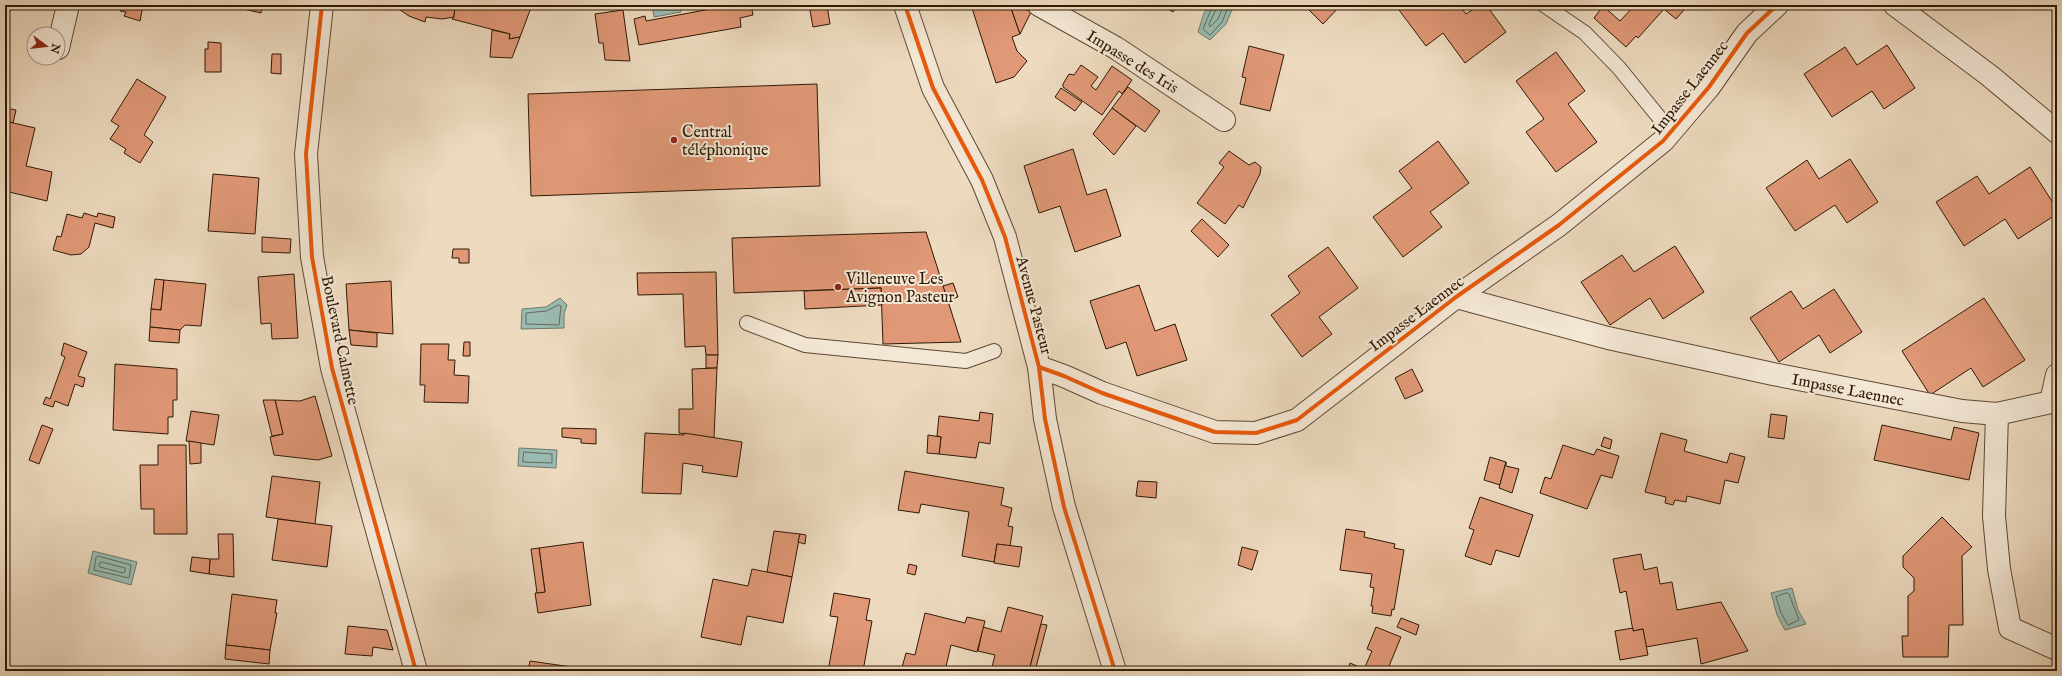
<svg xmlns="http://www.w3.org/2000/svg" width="2062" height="676" font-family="'IM FELL English',serif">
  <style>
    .water { fill: #99bbb1; stroke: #6e7a6c }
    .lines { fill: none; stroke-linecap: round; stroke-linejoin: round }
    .shore { stroke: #646a5a; stroke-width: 1 }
    .building { fill: #e09877; stroke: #2e1904 }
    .service-casing { stroke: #5e4933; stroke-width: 16 }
    .minor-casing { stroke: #5e4933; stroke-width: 24 }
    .tertiary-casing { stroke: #5e4933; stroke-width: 24 }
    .service { stroke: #f3e7d5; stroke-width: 14 }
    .minor { stroke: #f3e7d5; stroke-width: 22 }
    .tertiary { stroke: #f3e7d5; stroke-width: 22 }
    .cycleway-casing { stroke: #f3e7d5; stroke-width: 6 }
    .cycleway { stroke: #e8590c; stroke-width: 4 }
    .poi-dot { fill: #8f2418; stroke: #f3e7d5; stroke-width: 1.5 }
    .labels { text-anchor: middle; stroke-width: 4; stroke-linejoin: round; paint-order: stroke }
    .street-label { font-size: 16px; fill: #2e1904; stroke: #f3e7d5 }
    .poi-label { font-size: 16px; fill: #2e1904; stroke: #f3e7d5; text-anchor: start }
  </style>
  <rect width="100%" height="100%" fill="#eddabf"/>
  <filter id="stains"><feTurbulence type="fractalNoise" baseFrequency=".005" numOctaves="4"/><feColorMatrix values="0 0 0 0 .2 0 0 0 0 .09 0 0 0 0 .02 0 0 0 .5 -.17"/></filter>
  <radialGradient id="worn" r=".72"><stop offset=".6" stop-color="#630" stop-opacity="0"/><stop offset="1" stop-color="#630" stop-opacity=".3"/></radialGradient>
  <g class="water">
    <path d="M652,5H680L681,12L654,17Z"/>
    <path d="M1210,5H1234L1226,24L1210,40L1198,32L1204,13Z"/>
    <path d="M560,298L567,305L564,314V328L521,329L522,309L546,307Z"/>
    <path d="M519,448L557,450L556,468L518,466Z"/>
    <path d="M93,551L137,562L131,585L88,573Z"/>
    <path d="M1792,588L1798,610L1806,624L1785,630L1777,615L1771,593Z"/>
  </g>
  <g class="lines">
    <g class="shore">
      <path d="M1213,5L1203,29L1210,35L1222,22L1229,5"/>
      <path d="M1218,5L1209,24L1210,27L1218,19L1224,5"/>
      <path d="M559,305L561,306L559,325L526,324V313L546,311Z"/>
      <path d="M524,452L552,454V463L523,462Z"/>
      <path d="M98,556L131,565L129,578L94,570L96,558Z"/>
      <path d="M102,562L125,568V572L123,573L100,567L99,564Z"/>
      <path d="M1787,593L1789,594L1799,620L1788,625L1781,613L1776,597Z"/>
    </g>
  </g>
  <g class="building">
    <path d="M114,5H143L140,21L124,16L126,12L120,11L121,6Z"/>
    <path d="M226,5H263L261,13Z"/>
    <path d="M393,5H455L454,17L442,19L426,17L425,22L409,16Z"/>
    <path d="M455,5H498L513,8V5H532L520,37L509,39L510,34L452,19L454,17Z"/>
    <path d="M732,5H751L753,15L740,18L741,27L639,45L634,19L645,16L646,21Z"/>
    <path d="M809,5H827L830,24L813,27Z"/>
    <path d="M971,5H1010L1020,34L1012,37L1017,51L1027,61L1014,77L996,83Z"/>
    <path d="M1010,5H1017L1031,12L1020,34Z"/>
    <path d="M1162,5H1178L1173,12Z"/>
    <path d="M1304,5H1341L1323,24Z"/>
    <path d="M1397,5H1459L1466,14L1479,5H1486L1506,32L1465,63L1443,33L1426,46L1396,6Z"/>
    <path d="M1594,5H1602L1620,21L1635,5H1682L1680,7L1684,10L1676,19L1664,9L1638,38L1636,36L1626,47L1594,18L1600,10Z"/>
    <path d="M623,10L630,61L605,60L603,43H599L595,14Z"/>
    <path d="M492,30L510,34L509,39L520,37L512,58L490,57Z"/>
    <path d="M208,42L221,43V72H205V49H208Z"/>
    <path d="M1887,45L1915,88L1884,109L1872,91L1832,117L1804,74L1845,47L1857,65Z"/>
    <path d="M1249,46L1284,55L1270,111L1240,104L1246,78L1242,77Z"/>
    <path d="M1556,52L1585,91L1568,104L1597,142L1556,172L1526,132L1544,119L1516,81Z"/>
    <path d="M272,54H281V74L271,73Z"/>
    <path d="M1081,65L1098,77L1091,86L1096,90L1112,66L1132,80L1122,94L1119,91L1102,115L1063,87V84L1069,74L1074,75Z"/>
    <path d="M137,79L166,97L144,135L153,142L140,163L124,153L126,149L110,139L119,126L111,121Z"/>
    <path d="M817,84L820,186L531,196L528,94Z"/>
    <path d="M1128,87L1160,111L1145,132L1112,108Z"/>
    <path d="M1061,88L1082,102L1075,111L1055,97Z"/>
    <path d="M5,108L16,110L13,123L5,121Z"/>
    <path d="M1112,108L1136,126L1114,155L1093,134Z"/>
    <path d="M5,121L35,128L26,166L52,172L47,201L5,191L7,173L5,172Z"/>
    <path d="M1438,141L1469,183L1430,212L1442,227L1403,257L1373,217L1412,188L1399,171Z"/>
    <path d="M1073,149L1087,195L1106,189L1121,236L1075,252L1060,206L1039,213L1024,166Z"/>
    <path d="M1229,151L1249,165L1255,162L1261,167L1260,174L1243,208L1239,205L1225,224L1197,203L1224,167L1219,163Z"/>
    <path d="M1850,159L1878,202L1847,223L1835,205L1795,231L1766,188L1807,160L1819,179Z"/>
    <path d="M2030,167L2057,209V214L2018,239L2005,219L1964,246L1936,202L1977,176L1989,194Z"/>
    <path d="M213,174L259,178L255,234L208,231Z"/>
    <path d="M84,213L97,217L98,213L115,217L113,228L95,223L89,247L81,254L71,255L53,250L57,236L61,237L67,214L82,218Z"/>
    <path d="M1202,219L1229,245L1218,257L1191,231Z"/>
    <path d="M926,232L961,342L883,344L881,288L734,293L732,238Z"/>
    <path d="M262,237L291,239L290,253L262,252Z"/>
    <path d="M1675,246L1704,292L1663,319L1650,298L1610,325L1581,282L1622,255L1634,272Z"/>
    <path d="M1328,247L1358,288L1319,317L1332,334L1302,357L1271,315L1300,293L1288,276Z"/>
    <path d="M453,249H469V263H459V258H452Z"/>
    <path d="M716,272L718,355H706L705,346L685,347L683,294L638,295L637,273Z"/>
    <path d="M294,274L298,338L272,339L271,323L261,324L258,277Z"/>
    <path d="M155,279L164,280L161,310L151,309Z"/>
    <path d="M164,280L206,284L201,326L185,325L180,330L150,327L151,309L161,310Z"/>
    <path d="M391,281L393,334L349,330L346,284Z"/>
    <path d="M953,283L958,297L948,300L943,286Z"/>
    <path d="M1139,285L1155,331L1175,324L1187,360L1137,376L1126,342L1106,349L1090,301Z"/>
    <path d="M881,288L882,305L805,309L804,291Z"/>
    <path d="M1834,289L1862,332L1830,353L1819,335L1779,362L1750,318L1791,291L1803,309Z"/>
    <path d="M1984,298L2025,360L1983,387L1971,368L1930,395L1902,351Z"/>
    <path d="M150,327L180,330L179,343L149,341Z"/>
    <path d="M349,330L377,333V347L351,345Z"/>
    <path d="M464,342H470V356H463Z"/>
    <path d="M64,343L87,352L78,376L85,378L83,387L75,384L68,406L55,401L53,407L43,404L46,397L50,399L65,357L61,355Z"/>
    <path d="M421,344H449L448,360H455L454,375L469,376L468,403L424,402L425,385H420Z"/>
    <path d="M706,355H718L717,368H706Z"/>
    <path d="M115,364L177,369V400H173V417H168V434L113,430Z"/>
    <path d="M717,368L714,438L679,433V409H693L692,369Z"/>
    <path d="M1412,369L1423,391L1405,399L1395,378Z"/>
    <path d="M315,396L332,456L318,460L274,455L270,437L283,434L275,400L300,401Z"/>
    <path d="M263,400H275L283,434L272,436Z"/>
    <path d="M191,411L219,415L214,445L186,441Z"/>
    <path d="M980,412L993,414L990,444L979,442L976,458L939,454L941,437L937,436L939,416L979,421Z"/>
    <path d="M1771,414L1787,416L1784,439L1768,437Z"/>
    <path d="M42,425L53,429L39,464L29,460Z"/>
    <path d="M1882,425L1951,440L1954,427L1979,433L1969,480L1874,460Z"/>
    <path d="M562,428L596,429V444L581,443V439L562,437Z"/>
    <path d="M645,433L684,435V433L742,442L737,477L702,472L703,466L683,463L681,494L642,493Z"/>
    <path d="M1661,433L1687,440L1684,451L1727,463L1730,453L1745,457L1738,483L1725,480L1720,504L1687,496L1686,502L1675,500L1673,505L1665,503L1666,497L1645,492Z"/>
    <path d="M928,435L941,437L939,454L927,453Z"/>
    <path d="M1604,437L1612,440L1610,449L1601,446Z"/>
    <path d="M189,441L201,443V463L190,464Z"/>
    <path d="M158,445H186L187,534H154V509H141L140,465H158Z"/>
    <path d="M1563,445L1594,455L1597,449L1619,456L1612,478L1601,475L1587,509L1540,493L1545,477L1551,479Z"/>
    <path d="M1490,457L1506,462L1500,485L1484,480Z"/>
    <path d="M1506,462V466L1519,469L1512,493L1499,488Z"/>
    <path d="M905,471L1004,488L1001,505L1012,508L1008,526L1013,527L1010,546L997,544L994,562L962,556L969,512L921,504L919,513L898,510Z"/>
    <path d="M272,476L320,482L315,524L266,517Z"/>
    <path d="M1138,481L1157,482L1156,498L1136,496Z"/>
    <path d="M1480,497L1533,515L1519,557L1496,550L1491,565L1465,556L1474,530L1469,528Z"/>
    <path d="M1942,517L1972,547L1962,556L1963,625H1949L1948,657H1903L1902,636H1908V596L1914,591V578L1903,567V556Z"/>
    <path d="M278,519L332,526L327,567L272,560Z"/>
    <path d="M1346,529L1365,532L1364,537L1395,544L1394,548L1404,550L1394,610L1392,609L1391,616L1372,613L1373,606H1371L1374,588L1370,587L1372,574L1340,570Z"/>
    <path d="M774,531L800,534L792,577L767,572Z"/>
    <path d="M218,534H233L234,577L209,574L210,559H219Z"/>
    <path d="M800,534L806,535L805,544L798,542Z"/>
    <path d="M583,542L591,605L538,613L535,593L545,592L539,548Z"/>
    <path d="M997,544L1022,547L1019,567L994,563Z"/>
    <path d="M1242,547L1258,551L1252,570L1238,565Z"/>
    <path d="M539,548L545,592L537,593L531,549Z"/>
    <path d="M1641,554L1644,570L1657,567L1660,584L1672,582L1677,610L1721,602L1748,651L1701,664L1697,638L1646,647L1643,629L1633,631L1626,591L1620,593L1613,559Z"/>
    <path d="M192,557L210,559L209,574L190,571Z"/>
    <path d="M909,564L917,566L915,575L907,573Z"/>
    <path d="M752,569L792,577L783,623L747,616L741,645L701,637L713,579L748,586Z"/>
    <path d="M834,593L870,599L866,620L872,621L863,671H828L838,617L830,616Z"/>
    <path d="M232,594L277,600L275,613H277L270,650L226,645Z"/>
    <path d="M1008,607L1043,616L1029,671H991L995,655L978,651L983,627L1001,632Z"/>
    <path d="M925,613L965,623L967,617L985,621L977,652L951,645L945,671H901L906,653L915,655Z"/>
    <path d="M1401,618L1419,625L1416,635L1397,627Z"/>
    <path d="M1041,624L1047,625L1035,671H1029Z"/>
    <path d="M348,626L387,630L393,650L373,647L372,656L345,654Z"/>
    <path d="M1376,627L1401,637L1387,671H1347L1350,663L1364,669L1372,651L1367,649Z"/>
    <path d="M1633,628V631L1643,629L1648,655L1620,660L1615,631Z"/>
    <path d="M226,645L270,650L269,664L225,659Z"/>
    <path d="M530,661L586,669V671H528Z"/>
    <path d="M1842,668L1851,669V671H1841Z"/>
  </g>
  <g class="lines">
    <defs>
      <g id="service">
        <path d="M1544,5L1585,33L1619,68L1671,132"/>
        <path d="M747,323L805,345L966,361L994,351"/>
      </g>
      <g id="minor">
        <path d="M322,5L306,154L312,257L332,368L416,671"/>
        <path d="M1039,5L1116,48L1224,120"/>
        <path d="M1895,5L1990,76L2057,132"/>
        <path d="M58,48L68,5"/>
        <path d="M1456,297L1608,338L1773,374L1962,411L1997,414L2051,402L2057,375"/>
        <path d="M1039,367L1064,376L1102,393L1215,432L1256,433L1297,420L1456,297L1559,225L1663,141L1709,87L1747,33L1777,5"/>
        <path d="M1997,414L1994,516L1999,569L2010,628L2057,649"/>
      </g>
      <path id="tertiary" d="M905,5L933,88L982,180L1005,237L1039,367L1045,419L1064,507L1115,671"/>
    </defs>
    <use href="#service" class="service-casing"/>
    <use href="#minor" class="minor-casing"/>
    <use href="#tertiary" class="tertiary-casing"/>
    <use href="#service" class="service"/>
    <use href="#minor" class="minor"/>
    <use href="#tertiary" class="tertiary"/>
    <defs>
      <g id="cycleway">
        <path d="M322,5L306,154L312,257L332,368L416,671"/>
        <path d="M905,5L933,88L982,180L1005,237L1039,367L1045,419L1064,507L1115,671"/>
        <path d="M1039,367L1064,376L1102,393L1215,432L1256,433L1297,420L1456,297L1559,225L1663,141L1709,87L1747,33L1777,5"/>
      </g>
    </defs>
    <use href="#cycleway" class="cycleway-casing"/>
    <use href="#cycleway" class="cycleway"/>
  </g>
  <g class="poi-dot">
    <circle cx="674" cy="140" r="4"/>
    <circle cx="838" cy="287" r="4"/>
  </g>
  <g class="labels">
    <g class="street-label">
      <text transform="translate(1133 61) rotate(32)" y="6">Impasse des Iris</text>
      <text transform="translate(1689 87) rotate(-52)" y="6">Impasse Laennec</text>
      <text transform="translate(1035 305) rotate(75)" y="6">Avenue Pasteur</text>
      <text transform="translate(1416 313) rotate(-37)" y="6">Impasse Laennec</text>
      <text transform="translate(341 340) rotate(78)" y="6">Boulevard Calmette</text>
      <text transform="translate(1848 389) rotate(11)" y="6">Impasse Laennec</text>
    </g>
    <g class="poi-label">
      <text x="682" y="137">Central<tspan x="682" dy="18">téléphonique</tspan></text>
      <text x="846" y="284">Villeneuve Les<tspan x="846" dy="18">Avignon Pasteur</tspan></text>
    </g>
  </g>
  <rect width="2062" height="676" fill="none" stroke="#eddabf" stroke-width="20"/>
  <rect x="6" y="6" width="2050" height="664" fill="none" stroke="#2e1904" stroke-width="2"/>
  <rect x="10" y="10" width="2042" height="656" fill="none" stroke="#2e1904"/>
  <g transform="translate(46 46) rotate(105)"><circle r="19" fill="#f3e7d5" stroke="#a49581"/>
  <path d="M0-3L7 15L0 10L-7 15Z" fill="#8f2418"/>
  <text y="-6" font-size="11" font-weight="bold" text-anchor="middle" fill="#2e1904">N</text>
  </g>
  <rect width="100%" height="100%" filter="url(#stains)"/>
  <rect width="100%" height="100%" fill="url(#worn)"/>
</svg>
